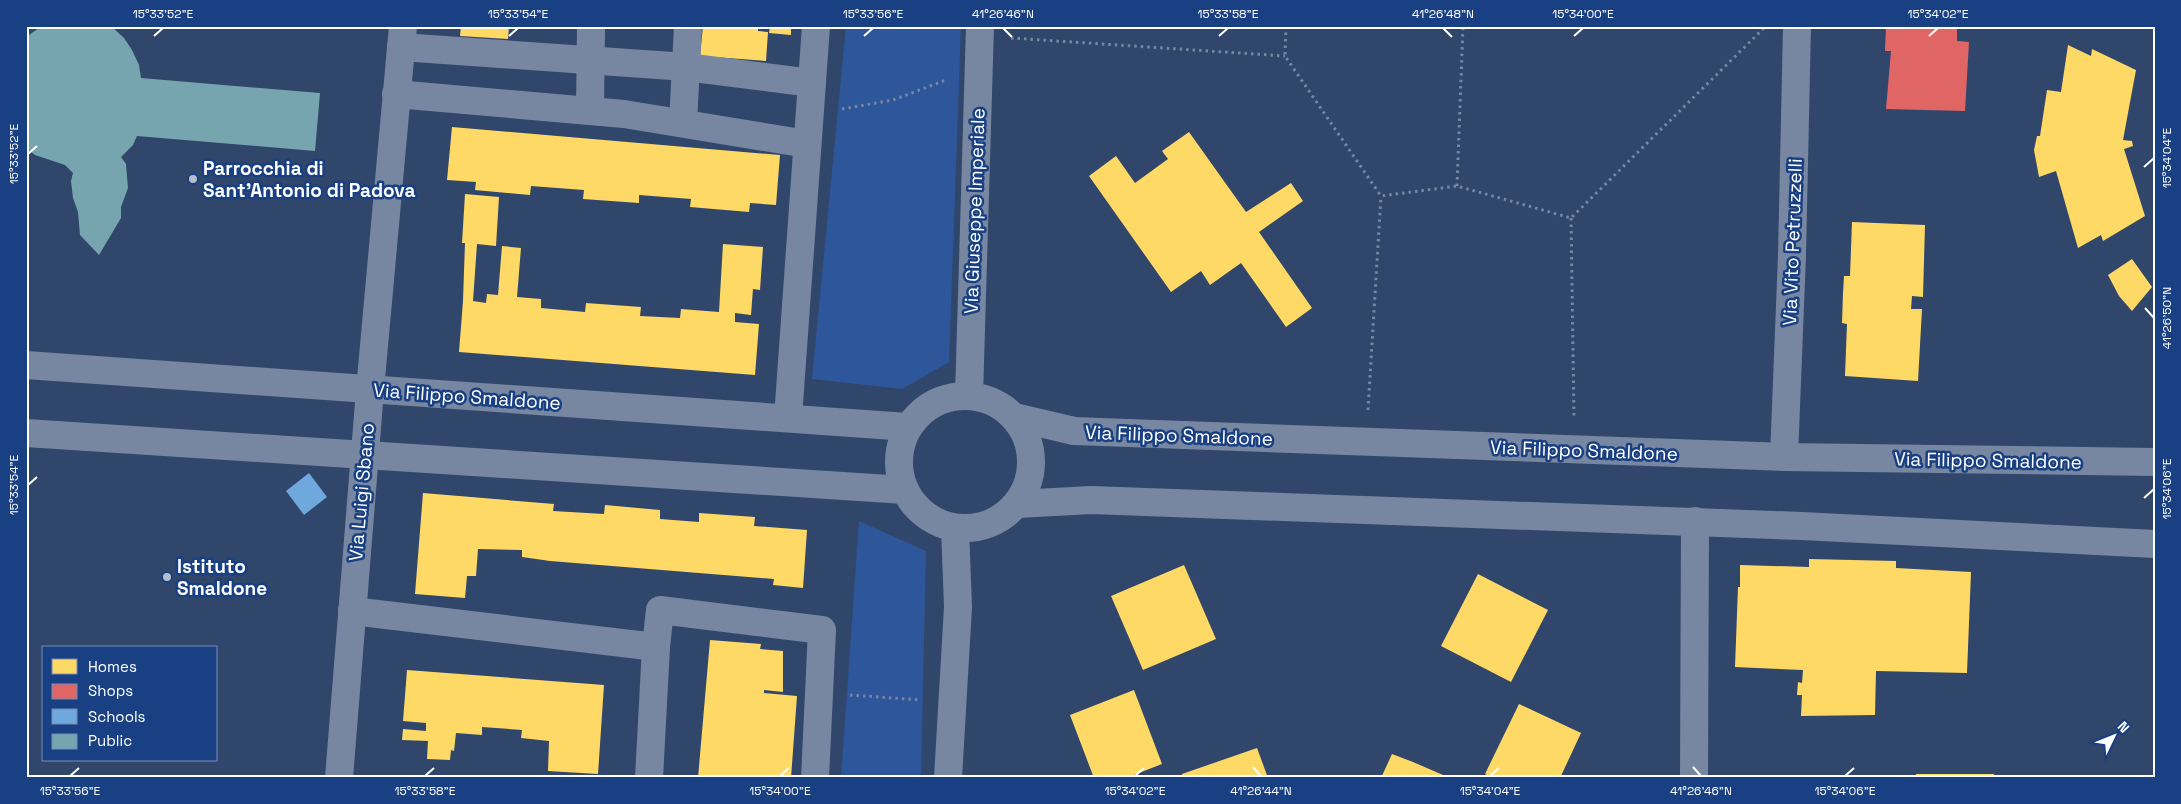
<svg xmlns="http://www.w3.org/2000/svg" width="2181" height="804" font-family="'Space Grotesk',sans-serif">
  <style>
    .green { fill: #2d569b }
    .homes { fill: #ffd966 }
    .shops { fill: #e06666 }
    .schools { fill: #6fa8dc }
    .public { fill: #76a5af }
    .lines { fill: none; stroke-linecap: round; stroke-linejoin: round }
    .path { stroke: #7787a1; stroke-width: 3; stroke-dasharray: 2.5 4; stroke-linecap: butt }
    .minor { stroke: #7787a1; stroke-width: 28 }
    .ticks { fill: none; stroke: #fff; stroke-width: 2 }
    .poi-dot { fill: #b7becb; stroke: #194083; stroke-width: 2 }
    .labels { text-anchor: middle; stroke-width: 5; stroke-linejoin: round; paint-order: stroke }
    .poi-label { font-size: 19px; font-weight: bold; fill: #fff; stroke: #194083; text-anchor: start }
    .street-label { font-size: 19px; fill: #fff; stroke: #194083 }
    .neatline { fill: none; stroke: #fff; stroke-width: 2 }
    .ticks-label { font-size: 12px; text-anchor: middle; fill: #fff }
  </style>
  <rect width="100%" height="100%" fill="#31466b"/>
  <g class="green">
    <path d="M846,26H961L949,362L902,389L812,379Z"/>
    <path d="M859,521L926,551L921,778H841Z"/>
  </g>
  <g class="homes">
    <path d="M461,26H509L508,39L460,36Z"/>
    <path d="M703,26H758V31L768,32L766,61L700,56Z"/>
    <path d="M770,26H791V35L769,33Z"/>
    <path d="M2068,45L2091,56L2092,49L2136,70L2123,140L2132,141L2133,146L2124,149L2145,216L2103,241L2101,235L2078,248L2056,171L2039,177L2034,150L2037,136H2040L2047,90L2061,92Z"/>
    <path d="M452,127L780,155L776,205L750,203L749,212L690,207L691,199L639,195V203L583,199L584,190L531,186L530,195L475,190L476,182L447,180Z"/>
    <path d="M1189,132L1246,212L1291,183L1303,201L1259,232L1312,308L1286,327L1241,263L1210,285L1201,271L1171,292L1089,176L1116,156L1135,183L1168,159L1162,151Z"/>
    <path d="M465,194L499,197L496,246L477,244L473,301L486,303L487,294L498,295L502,246L521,248L517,297L541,299V308L585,312L586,303L641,307L640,316L680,318L681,309L719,312L723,244L763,247L760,290L753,289L751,315L735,313V322L759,324L755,375L459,352L463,301L465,243H462Z"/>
    <path d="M1852,222L1925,225L1923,297L1912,296L1911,309H1922L1918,381L1845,376L1847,324L1842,323L1843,293L1844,276H1850Z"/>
    <path d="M2132,259L2152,287L2132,311L2119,296L2108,275Z"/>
    <path d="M423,493L554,504L553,511L604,514L605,505L660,510V519L699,522V513L755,517L754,526L807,530L803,588L773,585L774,579L550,561L522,557V550L478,549L476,576H467L465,598L415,594Z"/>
    <path d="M1809,559L1896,561V568L1971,572L1967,673L1876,671L1875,715L1801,716L1802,695H1797L1798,682L1802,683L1803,670L1735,667L1738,587H1740V565L1809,567Z"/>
    <path d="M1184,565L1216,639L1143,670L1111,596Z"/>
    <path d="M1478,574L1548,610L1511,682L1441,646Z"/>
    <path d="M710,640L761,644L760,649L783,651V692L764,690V693L797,696L791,778H698Z"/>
    <path d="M407,670L604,685L598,774L548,771L549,741L521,738L522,730L482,727V735L456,733L454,751L451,750L450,760L427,759L428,741L402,740L403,729L426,731V723L403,721Z"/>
    <path d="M1134,690L1162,764L1126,778H1094L1070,715Z"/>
    <path d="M1519,704L1581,733L1560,778H1493L1485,774Z"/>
    <path d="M1257,748L1268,778H1183L1182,774Z"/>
    <path d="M1392,754L1413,762L1450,778H1381Z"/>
    <rect x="1916" y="774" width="78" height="4"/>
  </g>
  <path class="shops" d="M1886,26H1957V41L1969,42L1965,111L1886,109L1891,51H1885Z"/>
  <path class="schools" d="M309,473L327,497L304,515L286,491Z"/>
  <path class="public" d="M42,26H111L124,38L132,50L139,65L141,78L320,93L315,151L137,136L133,145L121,157L126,164L128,188L121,207V218L99,255L80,235L78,212L73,198L71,181L73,173L65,165L35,155L26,148V37Z"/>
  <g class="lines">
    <g class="path">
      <path d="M1286,26L1285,56L1381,196L1457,186L1571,218L1765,27"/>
      <path d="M1011,38L1285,56"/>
      <path d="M842,109L893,100L946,80"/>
      <path d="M1457,186L1463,26"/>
      <path d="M1571,218L1574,418"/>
      <path d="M1368,410L1381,196"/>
      <path d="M850,695L921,700"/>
    </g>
    <g class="minor">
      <path d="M401,47L686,67L812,83"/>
      <path d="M396,94L624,114L807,144"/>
      <path d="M590,111L591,26"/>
      <path d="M683,123L688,26"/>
      <path d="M26,365L908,427"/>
      <path d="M969,396L980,26"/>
      <circle cx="965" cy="462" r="66"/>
      <path d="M1014,417L1074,431L1784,457L2155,462"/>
      <path d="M788,418L816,26"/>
      <path d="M26,433L905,490"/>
      <path d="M1784,457L1792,255L1797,26"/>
      <path d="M1017,504L1091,500L1802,526L2155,544"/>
      <path d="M352,611L656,647L660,610L822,630L815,778"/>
      <path d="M339,778L370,390L403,26"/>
      <path d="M649,778L656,647"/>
      <path d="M948,778L958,607L955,528"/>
      <path d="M1694,778L1695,521"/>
    </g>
  </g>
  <path class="ticks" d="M1003,28L1012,37M1443,28L1452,37M154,36L163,28M509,36L518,28M864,36L873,28M1219,36L1228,28M1574,36L1583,28M1929,36L1938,28M28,154L37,146M2144,167L2154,158M2145,308L2154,318M28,485L37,477M2144,498L2154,489M1253,767L1261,776M1693,767L1701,776M70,776L79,768M425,776L434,768M780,776L789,768M1135,776L1144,768M1490,776L1499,768M1845,776L1854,768"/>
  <g class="poi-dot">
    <circle cx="193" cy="179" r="5"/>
    <circle cx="167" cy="577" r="5"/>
  </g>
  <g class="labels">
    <g class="poi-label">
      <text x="203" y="175">Parrocchia di<tspan x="203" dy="22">Sant'Antonio di Padova</tspan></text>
      <text x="177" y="573">Istituto<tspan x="177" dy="22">Smaldone</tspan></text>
    </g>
    <g class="street-label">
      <text transform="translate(974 211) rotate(-88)" y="7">Via Giuseppe Imperiale</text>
      <text transform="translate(1792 242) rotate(-88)" y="7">Via Vito Petruzzelli</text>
      <text transform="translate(467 396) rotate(4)" y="7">Via Filippo Smaldone</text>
      <text transform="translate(1179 435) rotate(2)" y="7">Via Filippo Smaldone</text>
      <text transform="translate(1584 450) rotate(2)" y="7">Via Filippo Smaldone</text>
      <text transform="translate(1988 460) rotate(1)" y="7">Via Filippo Smaldone</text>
      <text transform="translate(361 492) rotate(-85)" y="7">Via Luigi Sbano</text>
    </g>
  </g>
  <rect width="2181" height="804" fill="none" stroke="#194083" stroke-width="55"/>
  <rect x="42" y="646" width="175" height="115" fill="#194083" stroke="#758cb5"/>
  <rect x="52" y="659" width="25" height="15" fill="#ffd966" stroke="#758cb5"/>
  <text x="88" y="672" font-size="15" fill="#ffffff">Homes</text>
  <rect x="52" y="684" width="25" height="15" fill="#e06666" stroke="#758cb5"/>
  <text x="88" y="696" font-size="15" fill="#ffffff">Shops</text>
  <rect x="52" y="709" width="25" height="15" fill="#6fa8dc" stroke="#758cb5"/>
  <text x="88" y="722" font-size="15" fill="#ffffff">Schools</text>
  <rect x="52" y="734" width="25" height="15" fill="#76a5af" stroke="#758cb5"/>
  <text x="88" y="746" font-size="15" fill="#ffffff">Public</text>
  <g transform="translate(2114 736) rotate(47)" stroke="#194083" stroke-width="4" paint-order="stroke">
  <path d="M0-4L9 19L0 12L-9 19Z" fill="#ffffff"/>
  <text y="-8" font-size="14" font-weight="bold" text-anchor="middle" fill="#ffffff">N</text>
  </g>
  <rect x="28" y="28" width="2126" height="748" class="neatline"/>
  <g class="ticks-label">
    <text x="163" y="18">15°33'52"E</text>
    <text x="518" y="18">15°33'54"E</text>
    <text x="873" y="18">15°33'56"E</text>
    <text x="1003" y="18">41°26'46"N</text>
    <text x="1228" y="18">15°33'58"E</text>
    <text x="1443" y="18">41°26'48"N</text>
    <text x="1583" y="18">15°34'00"E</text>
    <text x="1938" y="18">15°34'02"E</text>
    <text transform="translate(14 154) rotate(-90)" y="4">15°33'52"E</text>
    <text transform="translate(2167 158) rotate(-90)" y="4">15°34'04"E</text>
    <text transform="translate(2167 318) rotate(-90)" y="4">41°26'50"N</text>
    <text transform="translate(14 485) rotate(-90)" y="4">15°33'54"E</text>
    <text transform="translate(2167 489) rotate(-90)" y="4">15°34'06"E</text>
    <text x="70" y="795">15°33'56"E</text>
    <text x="425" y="795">15°33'58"E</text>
    <text x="780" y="795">15°34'00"E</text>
    <text x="1135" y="795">15°34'02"E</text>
    <text x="1261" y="795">41°26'44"N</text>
    <text x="1490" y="795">15°34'04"E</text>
    <text x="1701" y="795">41°26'46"N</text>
    <text x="1845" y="795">15°34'06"E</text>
  </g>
</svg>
